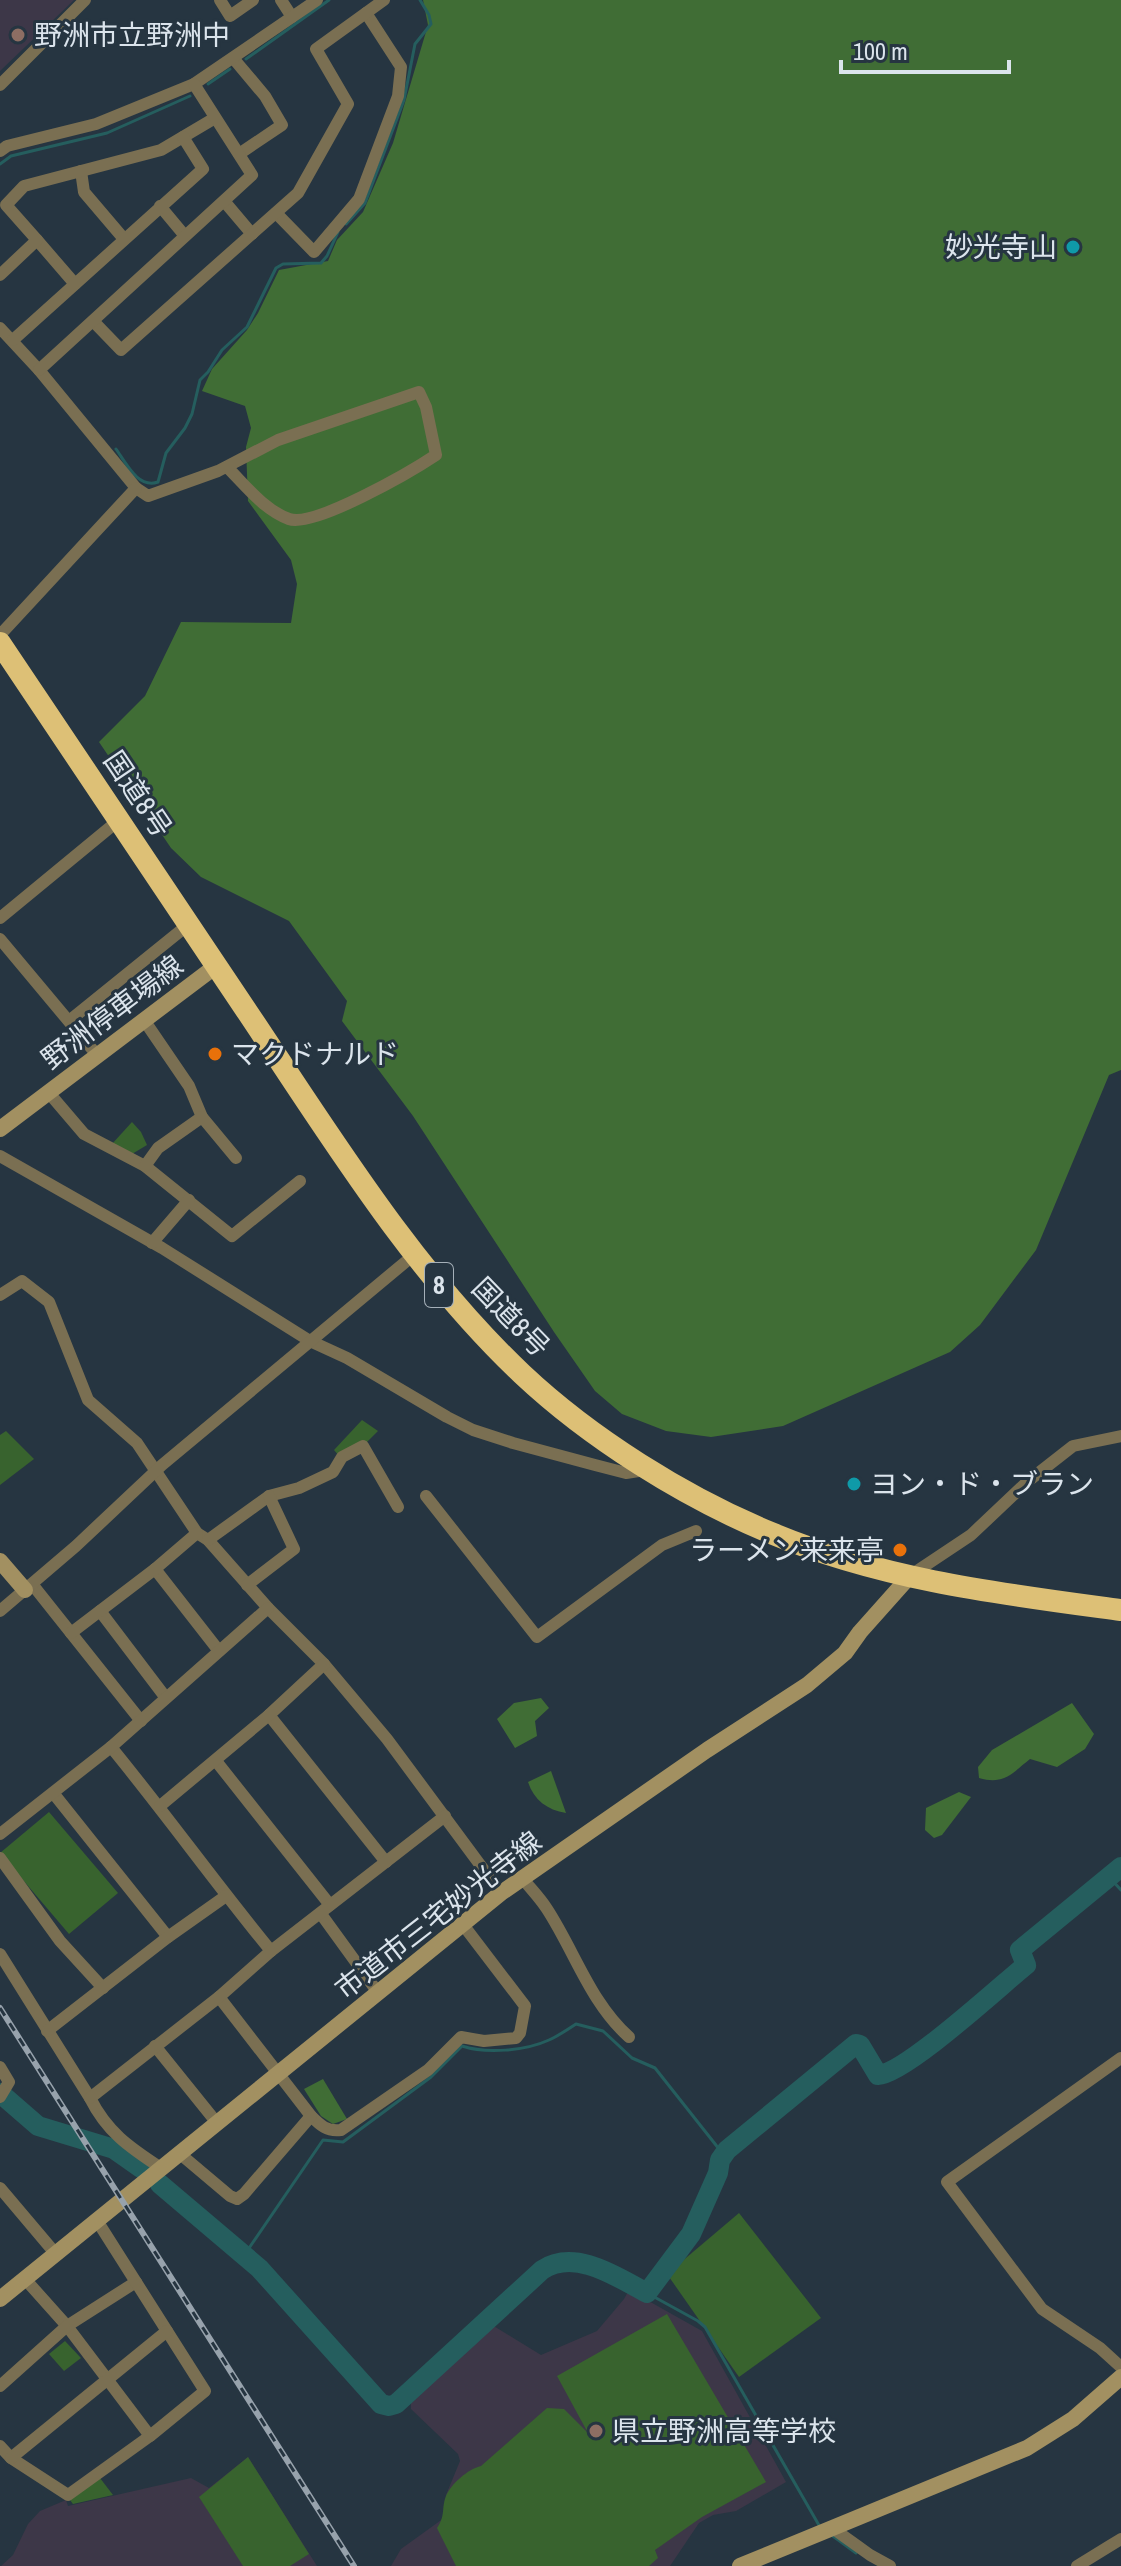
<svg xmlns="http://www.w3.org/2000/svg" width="1121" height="2566" font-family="'Archivo Narrow','Noto Sans JP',sans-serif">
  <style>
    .education { fill: #3d3748 }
    .green { fill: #38632e }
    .forest { fill: #406d35 }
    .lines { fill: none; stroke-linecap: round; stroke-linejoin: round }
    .stream { stroke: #255e5e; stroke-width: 3 }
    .river { stroke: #255e5e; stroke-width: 20 }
    .street { stroke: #7a6f52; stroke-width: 12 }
    .secondary { stroke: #a29061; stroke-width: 16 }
    .highway { stroke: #ddc076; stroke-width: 22 }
    .rail-casing { stroke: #97a2ac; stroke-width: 6 }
    .rail { stroke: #263541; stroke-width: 3; stroke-dasharray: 9; stroke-linecap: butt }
    .education-dot { fill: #8d6e63; stroke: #263541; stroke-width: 3 }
    .culture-dot { fill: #0f9aa8; stroke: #263541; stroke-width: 3 }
    .food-dot { fill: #e8710a; stroke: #263541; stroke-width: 3 }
    .labels { text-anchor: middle; stroke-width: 6; stroke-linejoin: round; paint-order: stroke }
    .shield { fill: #263541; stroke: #a5b0b9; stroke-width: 2 }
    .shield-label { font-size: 26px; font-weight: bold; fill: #dbe4ec }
    .poi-label { font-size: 28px; fill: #dbe4ec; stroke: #263541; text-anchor: start }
    .street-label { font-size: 28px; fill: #dbe4ec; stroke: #263541 }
  </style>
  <rect width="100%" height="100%" fill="#263541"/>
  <g class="education">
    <path d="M0,0H74L0,71Z"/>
    <path d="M629,2290L702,2331L786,2482L736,2511L713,2515L699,2523L670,2566H391L401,2549L444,2518L446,2495L460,2461L458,2454L411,2409V2400L492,2325L541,2355L597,2331L624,2299Z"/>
    <path d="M248,2457L317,2566H1L13,2555L28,2524L40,2511L66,2500L68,2506L191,2478L209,2488Z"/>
  </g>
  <g class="green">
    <path d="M132,1122L141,1132L147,1145L132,1154L112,1144Z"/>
    <path d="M362,1420L378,1431L366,1443L339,1456L334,1450Z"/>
    <path d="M6,1431L34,1459L0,1485V1435Z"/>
    <path d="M49,1812L118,1893L69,1934L0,1853Z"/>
    <path d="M739,2213L821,2318L739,2377L667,2274Z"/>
    <path d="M667,2314L766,2482L702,2517L655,2550L658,2558L649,2566H456L437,2528C446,2515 441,2509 446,2496C451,2484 468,2469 481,2466L547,2408L564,2409L588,2433L557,2376Z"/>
    <path d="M65,2341L81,2358L64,2371L49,2354Z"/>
    <path d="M248,2457L309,2554L290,2566H243L199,2497Z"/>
    <path d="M100,2478L113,2495L73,2504L70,2500Z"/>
  </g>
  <g class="forest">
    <path d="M423,0H1121V1070L1109,1075L1036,1250L980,1325L950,1352L783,1426L711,1437L666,1431L622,1414L595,1391L554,1332L413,1116L342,1021L347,1001L289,921L201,877L171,848L99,742L145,696L181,622L291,623L297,584L291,560L248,501L246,447L251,428L245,406L202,391L212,369L247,330L258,313L279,270L328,261L337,240L363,212L393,143L428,25Z"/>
    <path d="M541,1698L549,1708L535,1721L537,1736L515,1748L497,1719L514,1703Z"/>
    <path d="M1072,1703L1094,1734L1085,1749L1057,1767L1030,1759C1011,1774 1004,1785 979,1778L978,1767L992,1750Z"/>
    <path d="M551,1771L566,1813C547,1810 534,1800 528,1782Z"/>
    <path d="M959,1792L971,1797L942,1835L934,1838L925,1830L926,1808Z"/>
    <path d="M323,2079L347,2119L333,2124L321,2116L304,2089Z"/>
  </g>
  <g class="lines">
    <g class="stream">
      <path d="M246,59L329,0"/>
      <path d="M208,84L230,69"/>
      <path d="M0,164L11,156L107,133L190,96"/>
      <path d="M346,224L365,203L404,100L415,44L431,24L429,15L420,0"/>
      <path d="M116,449C126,463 138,489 158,482L166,453L185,428L192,414L200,380L208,372L222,350L247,327L276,268L283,264L321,263L327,256L338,232"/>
      <path d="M1109,1877L1121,1890"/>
      <path d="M245,2254L323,2140L343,2142L431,2077L462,2046C486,2054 525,2051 549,2040C558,2036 567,2030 576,2024L603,2031L632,2058L655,2068L723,2154"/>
      <path d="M647,2293L698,2321L705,2327L820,2527"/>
      <path d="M830,2534L856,2553"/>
    </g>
    <g class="river">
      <path d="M0,2093L38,2126L114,2149L141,2168"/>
      <path d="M160,2184L259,2268L381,2404L389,2406L396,2404L542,2270C575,2248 617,2277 647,2293L691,2234L718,2173L720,2160L727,2150L856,2044L860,2045L878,2075C905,2074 1000,1986 1026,1965L1020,1950L1121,1867"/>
    </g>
    <g class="street">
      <path d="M220,0L230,16L253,0"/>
      <path d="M281,0L292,17"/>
      <path d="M233,58L265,96L282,125L239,154"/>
      <path d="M0,85L85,0"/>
      <path d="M0,151L7,146L96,124L194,84L317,0"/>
      <path d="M81,171L84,192L124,239"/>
      <path d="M224,201L252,234"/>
      <path d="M160,206L185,236"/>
      <path d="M276,213L314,252L359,199L398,96L401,67L366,13"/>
      <path d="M37,240L75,284"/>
      <path d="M0,275L37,240L6,205L24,186L161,150L215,118"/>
      <path d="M93,321L121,350L298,193L348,104L316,49L384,0"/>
      <path d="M0,328L39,370L136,488L148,496L218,471L278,440L419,392L426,407L436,455C412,471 314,528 289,519C264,510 245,485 227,467"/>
      <path d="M13,340L203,169L183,137"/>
      <path d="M39,370L252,175L194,84"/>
      <path d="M0,635L136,488"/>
      <path d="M0,918L119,820"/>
      <path d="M0,939L97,1055"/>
      <path d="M144,1020L189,1086L202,1117L236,1158"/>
      <path d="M69,1021L189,924"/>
      <path d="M49,1093L84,1134L145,1166L232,1236L300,1181"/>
      <path d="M0,1156L162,1248L310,1341L347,1358L447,1417L473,1430L513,1443L595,1465L626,1473L645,1470"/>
      <path d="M145,1166L158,1148L202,1117"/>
      <path d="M152,1243L189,1200"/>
      <path d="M0,1295L22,1281L49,1302L88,1400L137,1443L197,1533L208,1540L268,1608L324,1664L387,1739L501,1893"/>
      <path d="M426,1496L537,1637L662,1545L696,1531"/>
      <path d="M208,1540L269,1496L299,1488L333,1472L342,1457L363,1446L398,1507"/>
      <path d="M155,1569L219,1651"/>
      <path d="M911,1575L971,1535L1027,1482L1073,1446L1121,1436"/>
      <path d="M32,1584L141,1721"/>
      <path d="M247,1585L294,1549L269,1496"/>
      <path d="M0,1611L76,1546L162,1465L415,1254"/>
      <path d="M100,1611L166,1698"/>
      <path d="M71,1633L155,1569L197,1533"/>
      <path d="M269,1715L386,1862"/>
      <path d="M111,1747C166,1814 216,1884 271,1951"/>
      <path d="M216,1761L330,1905"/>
      <path d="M54,1794L168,1937"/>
      <path d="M160,1806L269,1715L324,1664"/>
      <path d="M0,1834L111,1747L268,1608"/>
      <path d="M0,1858L60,1941L103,1988"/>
      <path d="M523,1879C531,1889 540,1898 547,1909C575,1952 590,2002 629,2037"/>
      <path d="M321,1914L379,1994"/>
      <path d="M0,1954L90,2098C107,2132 129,2147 161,2168"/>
      <path d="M219,1997L311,2116C320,2125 327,2132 341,2130L428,2070L461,2037L484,2041L516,2038L520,2033L525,2006L464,1926"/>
      <path d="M47,2031L168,1937L226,1896"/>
      <path d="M155,2046L217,2123"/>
      <path d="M1121,2058L947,2182L1042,2309L1100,2348L1121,2367"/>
      <path d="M0,2067L9,2082L0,2097"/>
      <path d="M90,2098L219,1997L271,1951L445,1816"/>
      <path d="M179,2153L230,2196L237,2199L244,2194L311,2116"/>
      <path d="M0,2188L55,2253"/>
      <path d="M25,2279L67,2326L150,2436"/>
      <path d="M0,2386L67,2326L136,2282"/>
      <path d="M0,2446L11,2458L68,2495L150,2436L205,2391L96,2219"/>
      <path d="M11,2458L167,2331"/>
      <path d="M831,2527L870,2555L890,2566"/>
      <path d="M1077,2566L1121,2539"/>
    </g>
    <g class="secondary">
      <path d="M0,1129L216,966"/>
      <path d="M0,1561L25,1590"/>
      <path d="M0,2299L501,1893L707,1750L807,1685L845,1653L860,1632L909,1577"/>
      <path d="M740,2566L1027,2448L1073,2419L1121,2377"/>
    </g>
    <path class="highway" d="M0,643C83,767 166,890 248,1013C331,1137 413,1271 522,1374C590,1438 684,1497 771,1533C883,1580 1002,1594 1121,1610"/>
    <defs>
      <path id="rail" d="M0,2008L354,2566"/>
    </defs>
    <use href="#rail" class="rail-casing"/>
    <use href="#rail" class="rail"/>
  </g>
  <g class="education-dot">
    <circle cx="18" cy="35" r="8"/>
    <circle cx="596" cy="2431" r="8"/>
  </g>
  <g class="culture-dot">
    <circle cx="1073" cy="247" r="8"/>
    <circle cx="854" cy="1484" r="8"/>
  </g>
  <g class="food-dot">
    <circle cx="215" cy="1054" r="8"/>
    <circle cx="900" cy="1550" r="8"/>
  </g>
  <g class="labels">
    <rect class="shield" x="425" y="1263" width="28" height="44" rx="6"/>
    <g class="shield-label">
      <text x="439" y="1294">8</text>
    </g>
    <g class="poi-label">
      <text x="34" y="45">野洲市立野洲中</text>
      <text x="1057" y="257" text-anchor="end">妙光寺山</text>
      <text x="231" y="1064">マクドナルド</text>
      <text x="870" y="1494">ヨン・ド・ブラン</text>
      <text x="884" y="1560" text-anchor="end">ラーメン来来亭</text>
      <text x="612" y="2441">県立野洲高等学校</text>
    </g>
    <g class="street-label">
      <text transform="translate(138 794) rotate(56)" y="10">国道8号</text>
      <text transform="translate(112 1012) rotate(-37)" y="10">野洲停車場線</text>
      <text transform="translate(511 1317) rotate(46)" y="10">国道8号</text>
      <text transform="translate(438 1915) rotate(-38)" y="10">市道市三宅妙光寺線</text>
    </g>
  </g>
  <path d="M841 60v12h168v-12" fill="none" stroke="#dbe4ec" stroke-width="4"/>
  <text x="853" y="60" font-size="24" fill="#dbe4ec" stroke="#263541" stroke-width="6" paint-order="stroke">100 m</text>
</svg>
